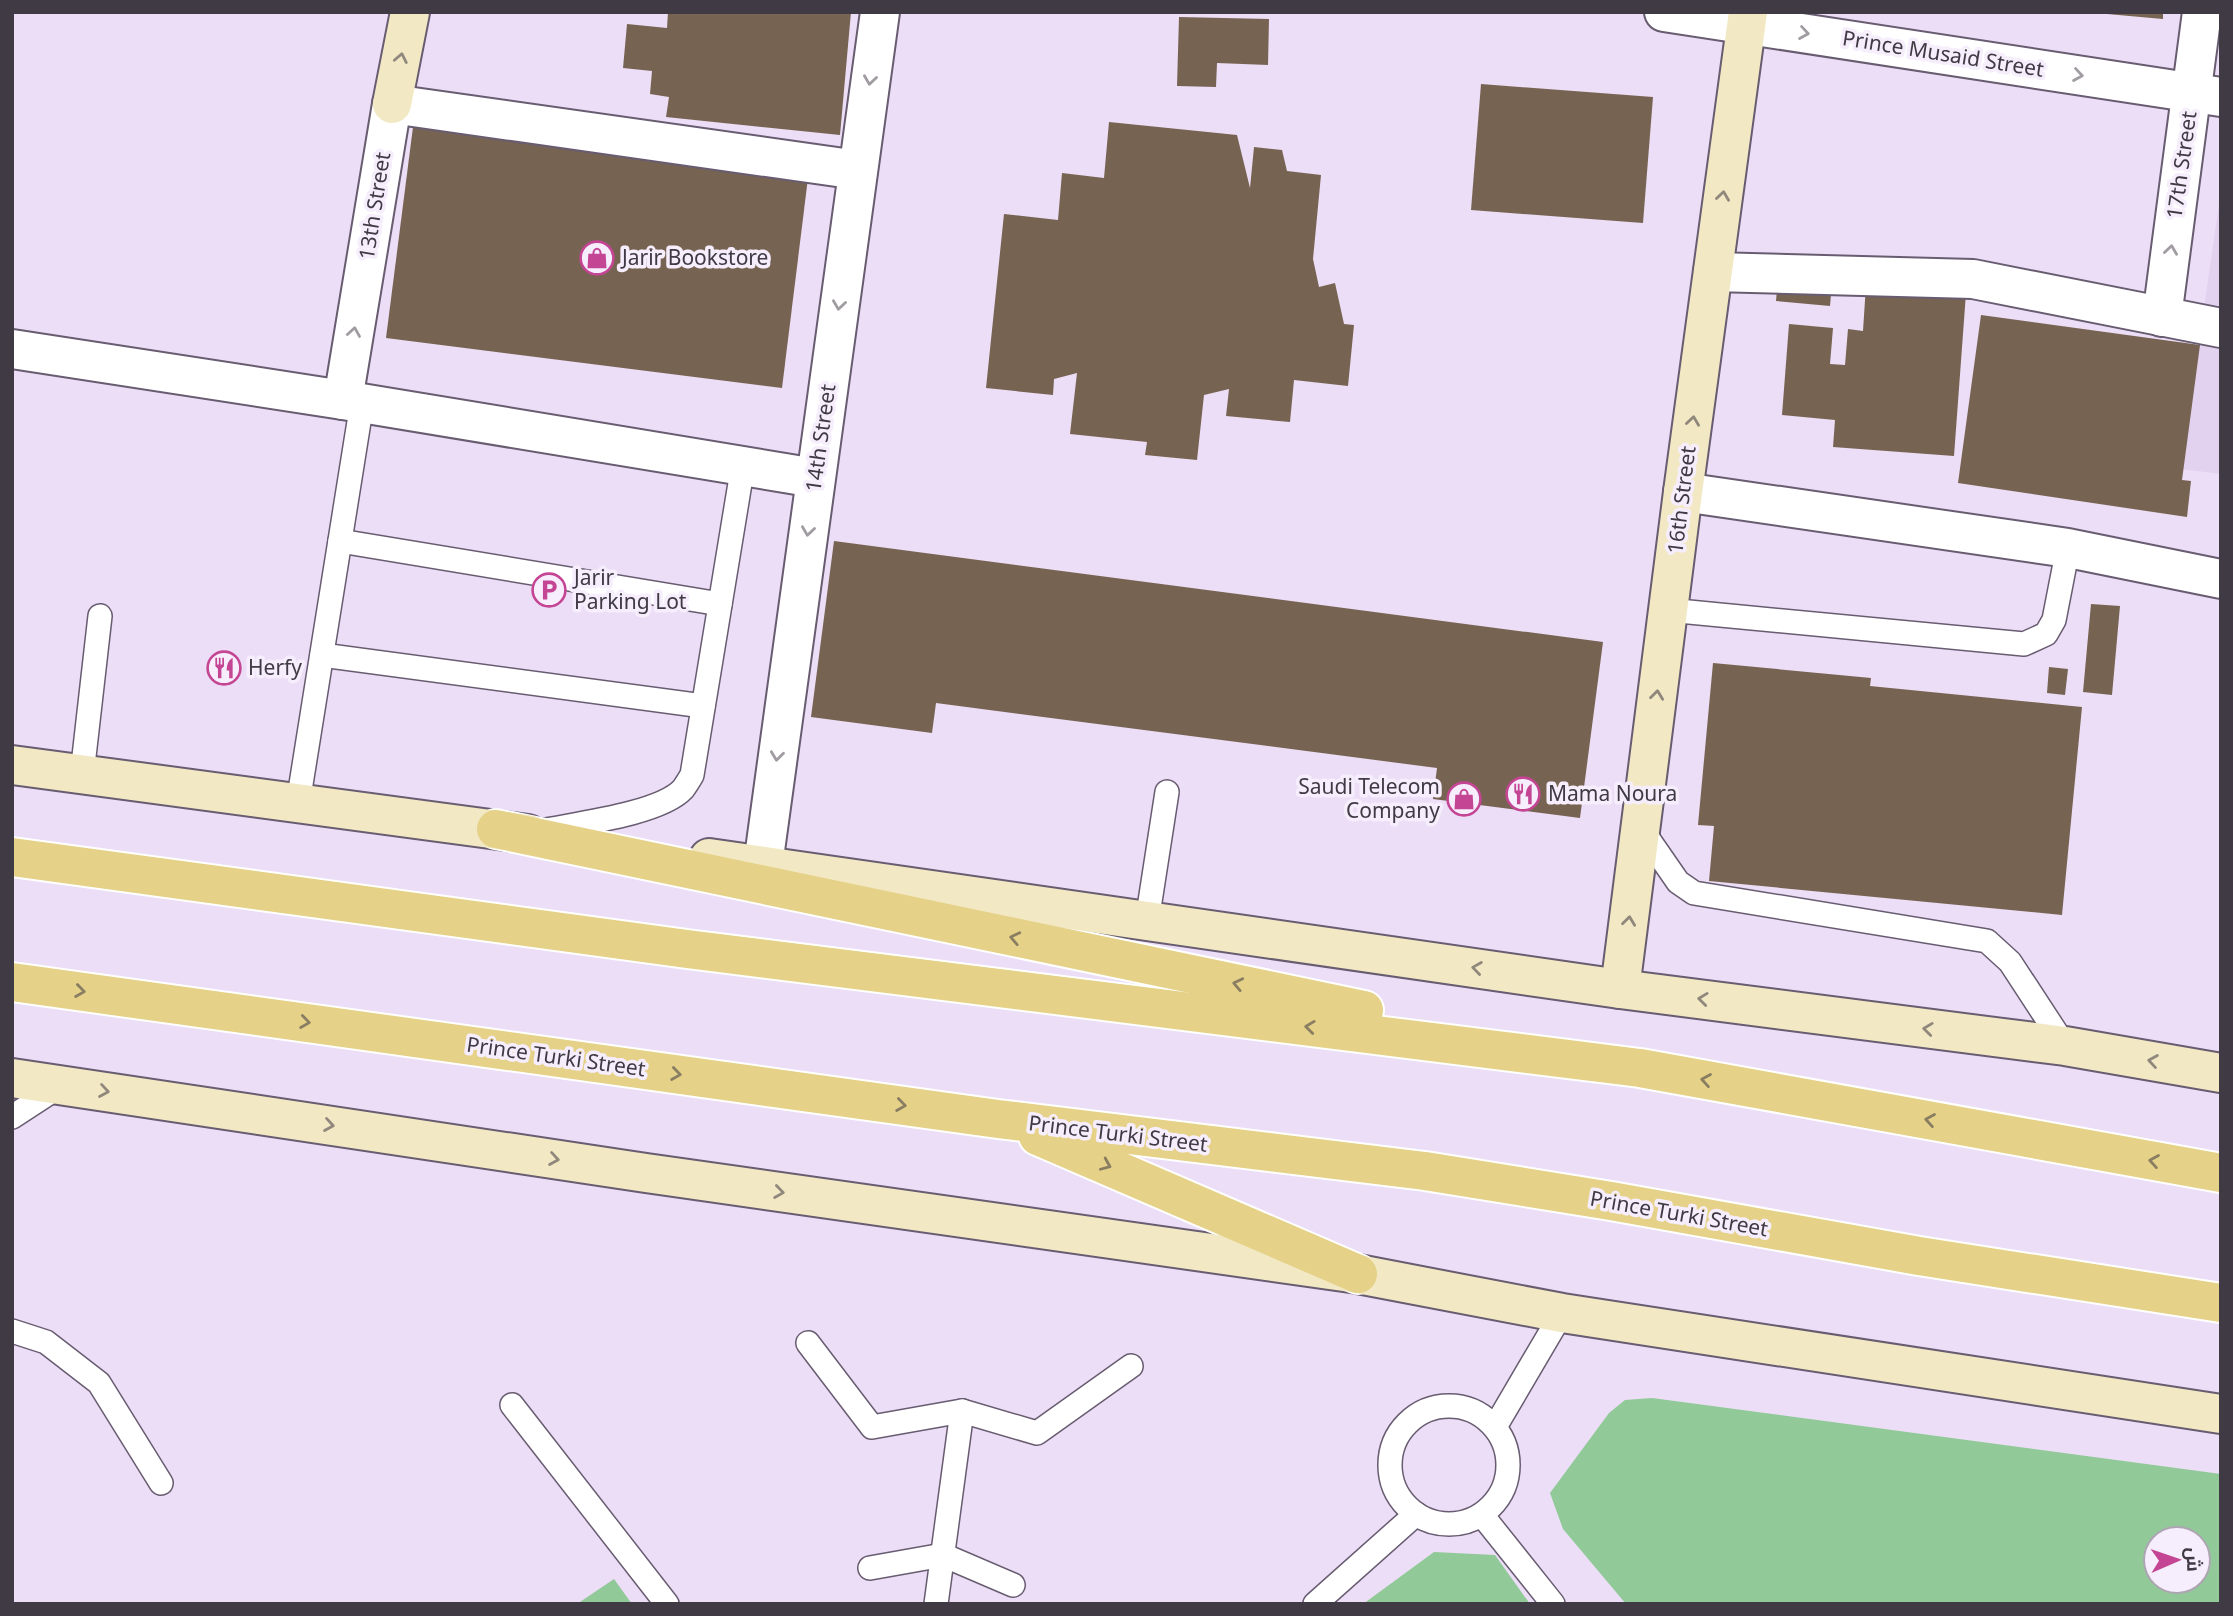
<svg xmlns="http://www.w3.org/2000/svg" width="2233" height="1616" font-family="'Noto Sans',Cairo,sans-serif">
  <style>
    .built { fill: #e3d1f0 }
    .green { fill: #91c998; fill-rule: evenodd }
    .building { fill: #776352 }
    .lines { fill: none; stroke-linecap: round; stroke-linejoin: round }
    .lane-casing { stroke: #685c71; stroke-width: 26 }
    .street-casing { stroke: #685c71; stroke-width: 42 }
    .secondary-casing { stroke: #685c71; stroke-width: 42 }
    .primary-casing { stroke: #fff; stroke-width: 42 }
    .lane { stroke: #fff; stroke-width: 23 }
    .street { stroke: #fff; stroke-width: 38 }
    .secondary { stroke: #f2e8c3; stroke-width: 38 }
    .primary { stroke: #e5d187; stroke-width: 38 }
    .oneway { stroke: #a09ca2 }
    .oneway2 { stroke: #90887d }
    .oneway3 { stroke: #8a7e62 }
    .labels { text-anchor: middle; stroke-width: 7; stroke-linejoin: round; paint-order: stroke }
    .street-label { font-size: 21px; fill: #403a44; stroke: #f6eefc }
    .poi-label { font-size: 21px; fill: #403a44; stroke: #f6eefc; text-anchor: start }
  </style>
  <rect width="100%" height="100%" fill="#ecdef6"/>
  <path class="built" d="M2221,190V474L2181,469Z"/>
  <g class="green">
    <path d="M1652,1398L2221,1474V1604H1626L1563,1529L1550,1493L1609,1413L1625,1400ZM2156,1539H2198V1581H2156Z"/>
    <path d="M1434,1552L1495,1555L1530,1604H1363Z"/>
    <path d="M614,1579L632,1604H577Z"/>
  </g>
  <g class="building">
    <path d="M668,12H851L840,135L666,117L669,97L650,94L652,71L623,68L627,24L667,28Z"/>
    <path d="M2107,12H2163V19L2107,14Z"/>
    <path d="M1179,17L1269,19L1268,65L1217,63L1216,87L1177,86Z"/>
    <path d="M1481,84L1653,97L1643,223L1471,210Z"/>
    <path d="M1109,122L1237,135L1250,188L1254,147L1282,150L1287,171L1321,175L1313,259L1319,287L1335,283L1344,324L1354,325L1348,386L1294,380L1290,422L1226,416L1229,389L1204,395L1197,460L1145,455L1147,442L1070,434L1077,373L1054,379L1053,395L986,388L1004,214L1058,220L1062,173L1104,178Z"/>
    <path d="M413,127L808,178L782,388L386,338Z"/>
    <path d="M1778,278L1832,283L1830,306L1776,301Z"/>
    <path d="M1866,285L1966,293L1954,456L1833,447L1835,420L1782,415L1789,324L1833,328L1830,364L1845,365L1848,329L1863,331Z"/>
    <path d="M1981,315L2200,345L2182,480L2191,481L2187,517L1958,483Z"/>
    <path d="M834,541L1603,642L1580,818L1433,799L1437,768L936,703L932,733L811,717Z"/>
    <path d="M2091,604L2120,606L2112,695L2083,692Z"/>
    <path d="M1713,663L1871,678L1870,686L2082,707L2062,915L1709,881L1714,826L1698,825Z"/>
    <path d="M2049,667L2068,669L2065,695L2047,693Z"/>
  </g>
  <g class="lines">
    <defs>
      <g id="lane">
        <path d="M340,541L720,604"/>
        <path d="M1668,610L2024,644L2046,634L2054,620L2068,548"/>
        <path d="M322,655L703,706"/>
        <path d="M82,774L100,616"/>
        <path d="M298,803L362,403"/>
        <path d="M1640,827L1678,882L1694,893L1987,941L2010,962L2065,1046"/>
        <path d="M541,831C575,824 660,814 683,789C686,785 689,780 692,775L743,465"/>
        <path d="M1147,921L1167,792"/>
        <path d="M12,1117L61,1085"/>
        <path d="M12,1331L46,1342L99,1383L161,1483"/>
        <path d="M808,1343L872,1427L962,1411L1037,1433L1131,1366"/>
        <path d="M512,1405L667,1604"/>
        <circle cx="1449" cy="1465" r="59"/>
        <path d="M1495,1427L1562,1313"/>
        <path d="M1482,1515L1553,1604"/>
        <path d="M870,1568L943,1555L1013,1585"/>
        <path d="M936,1604L962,1411"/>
        <path d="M1315,1604L1416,1514"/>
      </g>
      <g id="street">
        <path d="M1664,12L2221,97"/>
        <path d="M1713,272L1973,279L2221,328"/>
        <path d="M2162,317L2202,12"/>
        <path d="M12,349L343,400L815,478"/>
        <path d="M343,400L392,104L858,170"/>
        <path d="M1683,492L2068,548L2221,579"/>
        <path d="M763,865L880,12"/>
      </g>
      <g id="secondary">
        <path d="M392,104L410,12"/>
        <path d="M12,765L528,834"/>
        <path d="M709,858L1620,989L2065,1046L2221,1073"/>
        <path d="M1620,989L1683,492L1748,12"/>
        <path d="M12,1078L646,1173L1358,1274L1562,1313L2221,1414"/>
      </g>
      <g id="primary">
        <path d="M496,829L1364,1010"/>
        <path d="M12,857L687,949L1640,1068L2221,1173"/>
        <path d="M12,982L998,1119L1425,1171L1611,1201L1919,1256L2221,1303"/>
        <path d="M1038,1136L1358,1274"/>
      </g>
    </defs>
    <use href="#lane" class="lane-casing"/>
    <use href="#street" class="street-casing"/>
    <use href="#secondary" class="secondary-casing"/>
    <use href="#primary" class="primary-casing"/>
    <use href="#lane" class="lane"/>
    <use href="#street" class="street"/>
    <use href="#secondary" class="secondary"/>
    <use href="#primary" class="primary"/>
  </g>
  <defs><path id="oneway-chevron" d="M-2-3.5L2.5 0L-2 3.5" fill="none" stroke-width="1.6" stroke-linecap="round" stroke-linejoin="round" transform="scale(1.75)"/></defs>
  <g class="oneway">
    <use href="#oneway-chevron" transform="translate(1804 33) rotate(9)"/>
    <use href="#oneway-chevron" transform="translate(2078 75) rotate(9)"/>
    <use href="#oneway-chevron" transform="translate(870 80) rotate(98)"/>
    <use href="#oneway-chevron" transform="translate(2171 250) rotate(-82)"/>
    <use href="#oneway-chevron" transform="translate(839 305) rotate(98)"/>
    <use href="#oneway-chevron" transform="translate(354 332) rotate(-81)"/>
    <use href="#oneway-chevron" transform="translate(808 531) rotate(98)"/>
    <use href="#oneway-chevron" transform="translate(777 756) rotate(97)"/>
  </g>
  <g class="oneway2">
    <use href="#oneway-chevron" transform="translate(401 58) rotate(-79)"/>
    <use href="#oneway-chevron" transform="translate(1723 196) rotate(-82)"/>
    <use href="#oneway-chevron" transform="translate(1693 421) rotate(-82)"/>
    <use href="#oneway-chevron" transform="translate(1657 695) rotate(-83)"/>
    <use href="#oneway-chevron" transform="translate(1629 921) rotate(-83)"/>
    <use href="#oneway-chevron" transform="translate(1477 968) rotate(-172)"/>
    <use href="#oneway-chevron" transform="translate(1703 999) rotate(-173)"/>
    <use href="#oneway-chevron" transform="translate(1928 1029) rotate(-173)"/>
    <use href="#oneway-chevron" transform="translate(2153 1061) rotate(-171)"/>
    <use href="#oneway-chevron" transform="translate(104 1091) rotate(9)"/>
    <use href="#oneway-chevron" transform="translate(329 1125) rotate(9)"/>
    <use href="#oneway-chevron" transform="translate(554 1159) rotate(9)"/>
    <use href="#oneway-chevron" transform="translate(779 1192) rotate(8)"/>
  </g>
  <g class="oneway3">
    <use href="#oneway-chevron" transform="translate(1015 938) rotate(-168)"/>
    <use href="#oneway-chevron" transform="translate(1238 984) rotate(-168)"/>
    <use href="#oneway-chevron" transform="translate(80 991) rotate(8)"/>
    <use href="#oneway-chevron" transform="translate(305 1022) rotate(8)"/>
    <use href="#oneway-chevron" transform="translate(1310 1027) rotate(-173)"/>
    <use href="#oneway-chevron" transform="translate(676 1074) rotate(8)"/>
    <use href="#oneway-chevron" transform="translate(1706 1080) rotate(-170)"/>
    <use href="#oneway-chevron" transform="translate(901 1105) rotate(8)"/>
    <use href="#oneway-chevron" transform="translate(1930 1120) rotate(-170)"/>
    <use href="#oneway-chevron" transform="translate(2154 1161) rotate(-170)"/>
    <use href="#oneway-chevron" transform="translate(1106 1165) rotate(23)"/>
  </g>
  <defs>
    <symbol id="shop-ring" viewBox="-11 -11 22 22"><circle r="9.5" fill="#f6eefc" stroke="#c44593" stroke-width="1.5"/><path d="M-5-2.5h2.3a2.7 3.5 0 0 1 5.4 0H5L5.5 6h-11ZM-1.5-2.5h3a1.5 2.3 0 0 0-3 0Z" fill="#c44593"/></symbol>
    <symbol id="parking-ring" viewBox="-11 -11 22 22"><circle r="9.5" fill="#f6eefc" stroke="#c44593" stroke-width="1.5"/><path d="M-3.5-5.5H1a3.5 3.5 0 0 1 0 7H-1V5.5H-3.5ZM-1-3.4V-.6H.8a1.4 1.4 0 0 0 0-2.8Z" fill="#c44593"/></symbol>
    <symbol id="restaurant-ring" viewBox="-11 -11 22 22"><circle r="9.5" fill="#f6eefc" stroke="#c44593" stroke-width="1.5"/><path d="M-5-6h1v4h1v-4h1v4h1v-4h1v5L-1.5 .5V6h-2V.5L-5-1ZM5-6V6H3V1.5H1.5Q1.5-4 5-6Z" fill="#c44593"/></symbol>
  </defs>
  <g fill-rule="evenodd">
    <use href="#shop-ring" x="578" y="239" width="38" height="38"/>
    <use href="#parking-ring" x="530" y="571" width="38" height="38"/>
    <use href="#restaurant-ring" x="205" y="649" width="38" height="38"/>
    <use href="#restaurant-ring" x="1504" y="775" width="38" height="38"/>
    <use href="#shop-ring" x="1445" y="780" width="38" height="38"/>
  </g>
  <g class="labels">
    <g class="street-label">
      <text transform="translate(1943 54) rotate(9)" y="7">Prince Musaid Street</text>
      <text transform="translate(2182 165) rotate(-82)" y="7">17th Street</text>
      <text transform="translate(375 206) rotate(-81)" y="7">13th Street</text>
      <text transform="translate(821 438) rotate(-82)" y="7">14th Street</text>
      <text transform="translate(1682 500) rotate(-83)" y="7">16th Street</text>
      <text transform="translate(556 1057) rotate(8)" y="7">Prince Turki Street</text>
      <text transform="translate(1118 1134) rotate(7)" y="7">Prince Turki Street</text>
      <text transform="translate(1679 1214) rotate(10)" y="7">Prince Turki Street</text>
    </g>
    <g class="poi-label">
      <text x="622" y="265">Jarir Bookstore</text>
      <text x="574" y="585">Jarir<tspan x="574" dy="24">Parking Lot</tspan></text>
      <text x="248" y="675">Herfy</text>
      <text x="1440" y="794" text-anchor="end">Saudi Telecom<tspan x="1440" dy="24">Company</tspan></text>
      <text x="1548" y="801">Mama Noura</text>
    </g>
  </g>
  <rect width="2233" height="1616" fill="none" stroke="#403a44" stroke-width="28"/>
  <g transform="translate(2177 1560) rotate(88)"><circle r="33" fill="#f6eefc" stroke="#ada6b2" stroke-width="2"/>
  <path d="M0-5L12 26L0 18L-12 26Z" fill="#c44593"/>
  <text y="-10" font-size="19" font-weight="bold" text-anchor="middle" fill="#403a44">ش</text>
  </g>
</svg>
